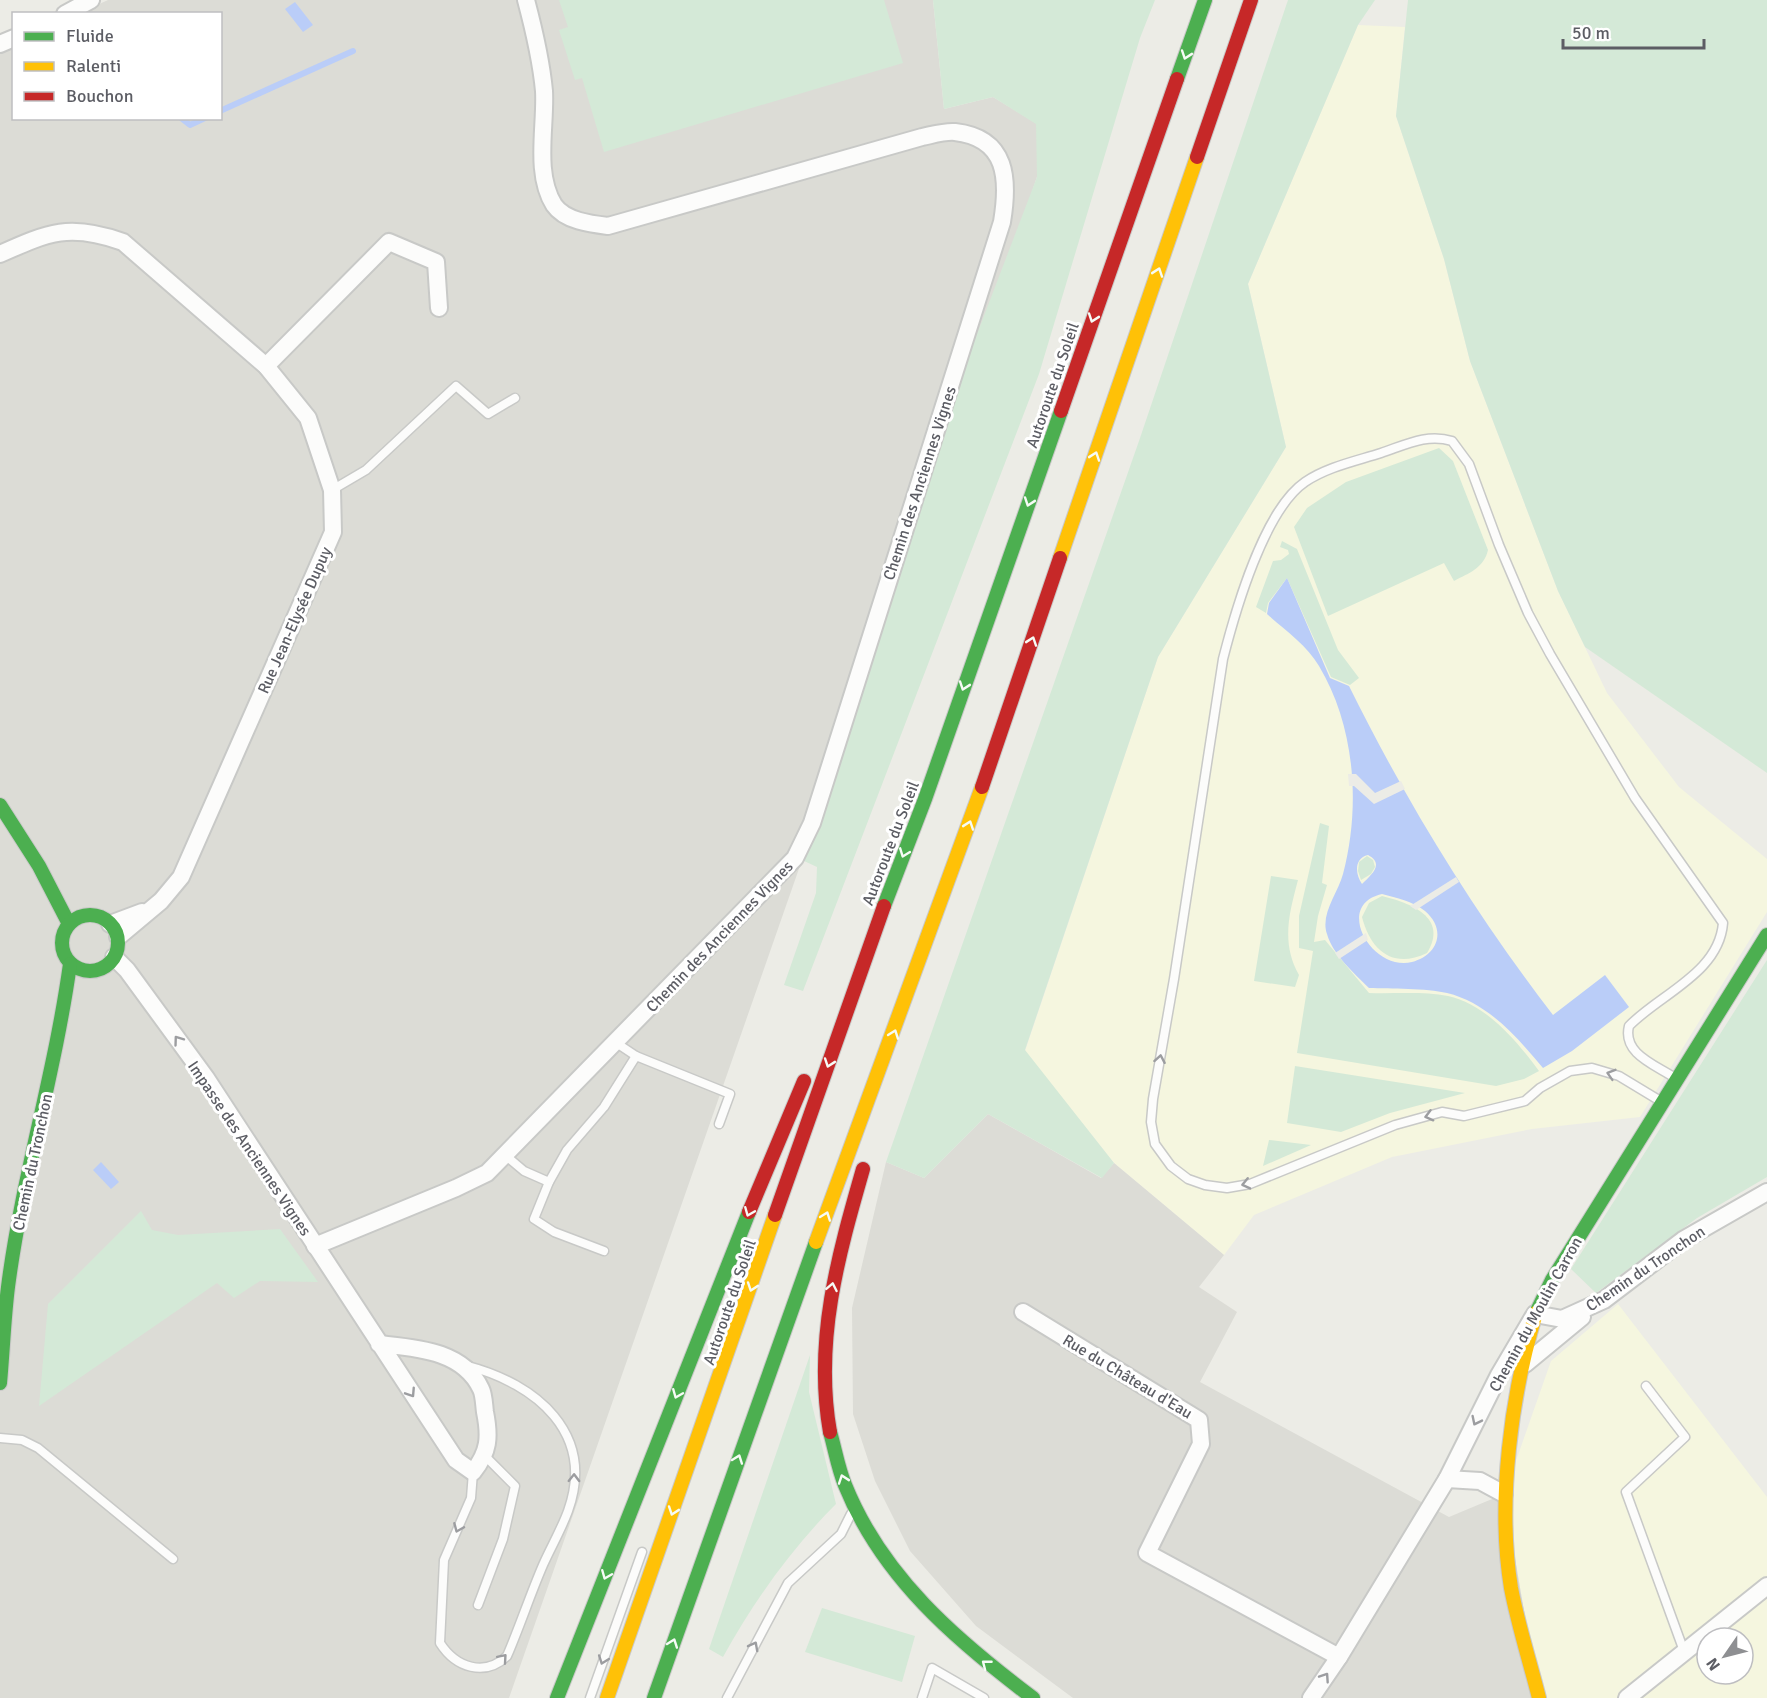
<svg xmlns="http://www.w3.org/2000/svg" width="1767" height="1698" font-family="Signika,sans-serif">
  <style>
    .commercial { fill: #f5f6df; fill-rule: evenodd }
    .industrial { fill: #dcdcd6 }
    .green { fill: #d4e9d7 }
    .water { fill: #bacdf8; fill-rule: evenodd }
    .pier { fill: #ecece6 }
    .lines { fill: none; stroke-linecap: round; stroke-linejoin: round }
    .stream { stroke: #bacdf8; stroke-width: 6 }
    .lane-casing { stroke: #c8c9c7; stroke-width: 11 }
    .street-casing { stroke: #c8c9c7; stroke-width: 20 }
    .fast-casing { stroke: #c9c9c8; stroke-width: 16 }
    .slow-casing { stroke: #c9c9c8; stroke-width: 16 }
    .jam-casing { stroke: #c9c9c8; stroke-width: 16 }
    .lane { stroke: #fcfcfb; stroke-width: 8 }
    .street { stroke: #fcfcfb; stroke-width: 16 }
    .fast { stroke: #4caf50; stroke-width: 14 }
    .slow { stroke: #ffc107; stroke-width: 14 }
    .jam { stroke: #c62828; stroke-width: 14 }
    .oneway { stroke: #f6fbf6 }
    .oneway2 { stroke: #9c9da0 }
    .labels { text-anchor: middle; stroke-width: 6; stroke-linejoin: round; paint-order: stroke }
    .street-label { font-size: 16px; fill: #5c5d64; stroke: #fff }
  </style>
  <rect width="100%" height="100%" fill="#ecece6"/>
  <g class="commercial">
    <path d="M1358,25L1405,27L1396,116L1444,259L1470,361L1558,591L1607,693L1679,787L1767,859V912L1640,1117L1532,1129L1392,1157L1254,1215L1224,1255L1114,1163L1025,1051L1158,657L1286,447L1248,284Z"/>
    <path d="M1618,1304L1767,1497V1698H1539L1504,1495L1551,1361ZM1707,1638H1743V1674H1707Z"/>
  </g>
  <g class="industrial">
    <path d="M108,0H933L944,109L993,97L1037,124V177L802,860L509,1698H0V52L13,46L14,118H220V14L80,13Z"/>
    <path d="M988,1114L1101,1178L1114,1163L1224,1255L1199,1287L1237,1312L1200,1382L1449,1517L1504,1494L1539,1698H1073L976,1626L910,1551L875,1481L853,1414L852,1308L886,1162L924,1178Z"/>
  </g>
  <g class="green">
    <path d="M559,0H884L903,63L604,152L582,78L575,80L559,30L568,27Z"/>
    <path d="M933,0H1155L1140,38L1039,374L803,991L784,985L816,893L817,867L802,860L950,405L1037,177L1036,124L993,97L944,109Z"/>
    <path d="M1288,0H1375L1358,25L1248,284L1286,447L1158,657L1025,1050L1114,1163L1102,1178L988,1114L924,1178L886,1162L1139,441Z"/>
    <path d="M1408,0H1767V773L1585,647L1558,591L1470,361L1444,259L1396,116Z"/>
    <path d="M1439,448L1453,461L1488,550C1484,568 1469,573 1454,581L1444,563L1328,616L1294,527L1307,508L1346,482Z"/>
    <path d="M1282,541L1297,549L1338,650L1359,678L1350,685L1331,677L1287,578L1268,603L1266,613L1256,607L1273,561L1281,560L1289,554L1288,550L1280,547Z"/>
    <path d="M1320,823L1329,826L1322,883L1327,885L1318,916L1314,942L1325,940L1369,993C1394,994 1423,991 1448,996C1487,1005 1516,1040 1539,1071L1524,1079L1496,1086L1297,1053L1313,951L1299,948V916Z"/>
    <path d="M1367,856L1373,860L1375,867L1371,874L1361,880L1358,871L1359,862Z"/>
    <path d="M1271,876L1298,880C1289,914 1281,943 1299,975L1295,987L1254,981Z"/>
    <path d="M1382,896C1410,903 1449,917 1427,953C1394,969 1371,952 1362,917L1369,903Z"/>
    <path d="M1767,960V1177L1697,1218L1596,1293L1571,1269Z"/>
    <path d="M1295,1066L1465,1093L1390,1113L1341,1132L1287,1123Z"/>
    <path d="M1269,1140L1311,1145L1263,1166Z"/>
    <path d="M141,1211L152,1230L178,1235L280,1229L318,1282L260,1281L234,1298L217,1283L39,1406L48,1304Z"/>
    <path d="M810,1355L809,1392L836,1504C791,1549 754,1601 723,1657L709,1649Z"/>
    <path d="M822,1608L915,1636L902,1682L805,1652Z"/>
  </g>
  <g class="water">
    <path d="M295,2L313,25L303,32L285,9Z"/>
    <path d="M1287,578L1330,678L1349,686C1407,803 1473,911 1553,1015L1605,975L1629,1007L1572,1051L1543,1068C1517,1037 1488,1003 1447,993C1426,988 1391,989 1369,988C1354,973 1333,955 1327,934C1320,914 1338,893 1343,874C1361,806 1355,726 1319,666C1307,645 1285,630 1267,614L1269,603ZM1368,855C1385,864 1371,875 1362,884C1355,874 1354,858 1368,855ZM1382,894C1397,898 1412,901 1425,911C1447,930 1438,955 1412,962C1372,972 1333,905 1382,894Z"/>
    <path d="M101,1162L119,1182L111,1189L93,1170Z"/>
  </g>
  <g class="pier">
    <path d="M1348,774H1356L1375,793L1401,781L1405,789L1374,804L1354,786H1349Z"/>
    <path d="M1456,877L1459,882L1416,910L1410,906Z"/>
    <path d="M1366,933L1368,940L1339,959L1335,953Z"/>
  </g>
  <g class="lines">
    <g class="stream">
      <path d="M220,111L353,51"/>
      <path d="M181,118L190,125L205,118"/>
    </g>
    <defs>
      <g id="lane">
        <path d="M332,490L366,470L456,386L488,414L515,398"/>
        <path d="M615,1042L636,1056"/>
        <path d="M1662,1102L1619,1076L1592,1068L1570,1071L1540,1088L1525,1101L1464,1116L1442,1112L1395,1125L1250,1184L1227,1188L1205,1185L1188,1179L1171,1166L1155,1144L1151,1122L1153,1099L1174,979L1223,659C1235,612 1264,510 1305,482C1327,467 1356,461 1381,453C1405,445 1427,433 1452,441L1469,464L1499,545L1528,613L1550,654L1635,798L1723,923C1719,973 1660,994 1629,1026C1622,1054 1656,1065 1675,1078"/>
        <path d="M505,1155L524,1171L549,1182"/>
        <path d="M604,1251L554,1232L534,1219L549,1182L567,1150L604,1107L636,1056L730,1094L719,1124"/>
        <path d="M468,1366C536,1384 596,1433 568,1511C561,1530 551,1547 543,1565C530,1595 520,1626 507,1656C485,1677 456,1668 440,1643L444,1560L471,1498L473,1472"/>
        <path d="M1646,1386L1685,1437L1626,1492L1685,1654"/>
        <path d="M0,1438L22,1440L38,1448L173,1559"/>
        <path d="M478,1605L503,1539L515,1486L485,1456"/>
        <path d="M590,1698L642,1552"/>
        <path d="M727,1698L788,1583L841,1534L851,1514"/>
        <path d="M922,1698L932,1668L984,1698"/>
      </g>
      <g id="street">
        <path d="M65,14L91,0"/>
        <path d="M0,44L14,38"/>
        <path d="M0,254C49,232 70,223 123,242L266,366L308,418L332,490L333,532L181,877L161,901L118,937"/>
        <path d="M266,366L389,242L436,262L439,308"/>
        <path d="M110,924L142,912"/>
        <path d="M114,957L127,970L206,1078L456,1460L473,1472C489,1452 490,1437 485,1412C484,1405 484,1395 481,1389C463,1350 415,1348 379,1344"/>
        <path d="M315,1246L456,1188L487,1173L795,858L812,823L1002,222C1009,180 1008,138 955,132C945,131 932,135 922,137L608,226C591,224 565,221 554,205C534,173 546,126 544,91C541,59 534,30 526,0"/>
        <path d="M1023,1312L1199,1420L1201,1444L1147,1553L1339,1657"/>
        <path d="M1525,1364L1582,1317"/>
        <path d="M1447,1479L1480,1481L1504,1494"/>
        <path d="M1311,1698L1339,1657L1447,1479L1499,1375L1535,1314L1562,1319L1604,1300L1683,1240L1767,1192"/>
        <path d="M1627,1698L1767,1586"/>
      </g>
      <g id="fast">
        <path d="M1177,79L1205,0"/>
        <path d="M0,805L39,866L69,924"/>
        <path d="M884,906L925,799L1061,411"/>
        <circle cx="90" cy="943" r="28"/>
        <path d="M1536,1313L1552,1280L1767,935"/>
        <path d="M0,1383C3,1351 4,1319 8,1287C22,1178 55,1073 70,964"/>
        <path d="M830,1432C835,1449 838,1468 845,1485C882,1577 956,1640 1033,1698"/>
        <path d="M557,1698L749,1212"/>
        <path d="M654,1698L816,1242"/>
      </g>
      <g id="slow">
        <path d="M1060,558L1197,157"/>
        <path d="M816,1242L982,787"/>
        <path d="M1536,1313C1511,1395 1497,1503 1511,1588C1518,1625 1530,1662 1539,1698"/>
        <path d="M607,1698L775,1215"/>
      </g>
      <g id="jam">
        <path d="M1197,157L1251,0"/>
        <path d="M1061,411L1177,79"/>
        <path d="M982,787L1060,558"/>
        <path d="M749,1212L804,1081"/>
        <path d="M775,1215L884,906"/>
        <path d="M830,1432C814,1341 838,1256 863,1169"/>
      </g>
    </defs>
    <use href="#lane" class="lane-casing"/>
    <use href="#street" class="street-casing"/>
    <use href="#fast" class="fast-casing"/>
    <use href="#slow" class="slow-casing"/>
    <use href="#jam" class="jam-casing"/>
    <use href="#lane" class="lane"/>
    <use href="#street" class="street"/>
    <use href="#fast" class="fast"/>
    <use href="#slow" class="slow"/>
    <use href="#jam" class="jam"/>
  </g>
  <defs><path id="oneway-chevron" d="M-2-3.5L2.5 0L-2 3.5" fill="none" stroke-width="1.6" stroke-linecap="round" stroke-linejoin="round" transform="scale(1.5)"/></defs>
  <g class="oneway">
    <use href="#oneway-chevron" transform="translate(1186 55) rotate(109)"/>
    <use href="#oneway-chevron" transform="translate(1158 272) rotate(-71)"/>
    <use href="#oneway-chevron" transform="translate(1093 318) rotate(109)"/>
    <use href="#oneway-chevron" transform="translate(1095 456) rotate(-71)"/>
    <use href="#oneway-chevron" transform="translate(1029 502) rotate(109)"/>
    <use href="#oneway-chevron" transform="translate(1032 641) rotate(-71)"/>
    <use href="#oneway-chevron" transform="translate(964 686) rotate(109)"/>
    <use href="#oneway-chevron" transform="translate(969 825) rotate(-71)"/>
    <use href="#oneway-chevron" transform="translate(904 853) rotate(111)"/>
    <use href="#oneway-chevron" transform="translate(894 1034) rotate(-70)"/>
    <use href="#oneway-chevron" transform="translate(829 1063) rotate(109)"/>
    <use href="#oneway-chevron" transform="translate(749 1212) rotate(112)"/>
    <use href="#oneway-chevron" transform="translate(826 1216) rotate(-70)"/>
    <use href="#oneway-chevron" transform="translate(752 1287) rotate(109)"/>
    <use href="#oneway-chevron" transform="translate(832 1287) rotate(-79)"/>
    <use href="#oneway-chevron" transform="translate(677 1394) rotate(112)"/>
    <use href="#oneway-chevron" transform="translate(738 1459) rotate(-70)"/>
    <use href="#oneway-chevron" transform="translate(843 1479) rotate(-109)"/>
    <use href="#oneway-chevron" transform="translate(673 1511) rotate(109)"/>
    <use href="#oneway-chevron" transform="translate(606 1575) rotate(112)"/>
    <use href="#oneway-chevron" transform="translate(673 1643) rotate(-70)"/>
    <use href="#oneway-chevron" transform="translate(986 1664) rotate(-142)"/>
  </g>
  <g class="oneway2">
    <use href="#oneway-chevron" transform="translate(178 1040) rotate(-126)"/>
    <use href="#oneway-chevron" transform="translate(1160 1059) rotate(-80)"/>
    <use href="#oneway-chevron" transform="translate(1611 1074) rotate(-163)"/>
    <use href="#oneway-chevron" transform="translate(1429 1116) rotate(165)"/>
    <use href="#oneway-chevron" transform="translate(1246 1184) rotate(167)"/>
    <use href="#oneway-chevron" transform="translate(411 1393) rotate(57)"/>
    <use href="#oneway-chevron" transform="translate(1476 1421) rotate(116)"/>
    <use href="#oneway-chevron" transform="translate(574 1478) rotate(-89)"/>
    <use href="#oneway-chevron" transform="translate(458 1528) rotate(113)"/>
    <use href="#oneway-chevron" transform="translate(754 1646) rotate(-62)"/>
    <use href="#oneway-chevron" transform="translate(503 1658) rotate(-49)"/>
    <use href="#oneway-chevron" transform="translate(603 1660) rotate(110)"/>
    <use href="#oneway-chevron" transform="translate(1325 1677) rotate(-56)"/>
  </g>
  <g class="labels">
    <g class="street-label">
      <text transform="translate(1052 385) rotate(-71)" y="6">Autoroute du Soleil</text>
      <text transform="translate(919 483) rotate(-72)" y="6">Chemin des Anciennes Vignes</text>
      <text transform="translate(294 620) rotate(-66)" y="6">Rue Jean-Elysée Dupuy</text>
      <text transform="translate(890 843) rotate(-69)" y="6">Autoroute du Soleil</text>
      <text transform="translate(719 936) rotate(-46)" y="6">Chemin des Anciennes Vignes</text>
      <text transform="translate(250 1148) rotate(56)" y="6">Impasse des Anciennes Vignes</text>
      <text transform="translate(32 1162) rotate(-78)" y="6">Chemin du Tronchon</text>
      <text transform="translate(1645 1268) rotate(-34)" y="6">Chemin du Tronchon</text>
      <text transform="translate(729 1302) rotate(-71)" y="6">Autoroute du Soleil</text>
      <text transform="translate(1535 1314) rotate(-61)" y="6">Chemin du Moulin Carron</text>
      <text transform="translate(1128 1376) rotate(31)" y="6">Rue du Château d'Eau</text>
    </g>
  </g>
  <rect x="12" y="12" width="210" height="108" fill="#ffffff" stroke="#bebec1" stroke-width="1.5"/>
  <rect x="24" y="32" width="30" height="9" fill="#4caf50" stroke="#bebec1" stroke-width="1.5"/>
  <text x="66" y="42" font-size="18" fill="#5c5d64">Fluide</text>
  <rect x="24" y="62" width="30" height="9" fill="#ffc107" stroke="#bebec1" stroke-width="1.5"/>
  <text x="66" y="72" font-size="18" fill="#5c5d64">Ralenti</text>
  <rect x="24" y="92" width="30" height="9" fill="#c62828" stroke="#bebec1" stroke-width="1.5"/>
  <text x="66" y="102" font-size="18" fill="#5c5d64">Bouchon</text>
  <g transform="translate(1725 1656) rotate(235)"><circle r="28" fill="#ffffff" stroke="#bebec1" stroke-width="1.5"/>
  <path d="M0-4.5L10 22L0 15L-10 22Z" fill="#8e8f92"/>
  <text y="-9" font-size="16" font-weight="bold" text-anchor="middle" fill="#5c5d64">N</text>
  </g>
  <path d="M1563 39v9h141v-9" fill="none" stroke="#5c5d64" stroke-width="3"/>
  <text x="1572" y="39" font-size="18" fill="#5c5d64" stroke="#ffffff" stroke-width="4.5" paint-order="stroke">50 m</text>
</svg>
